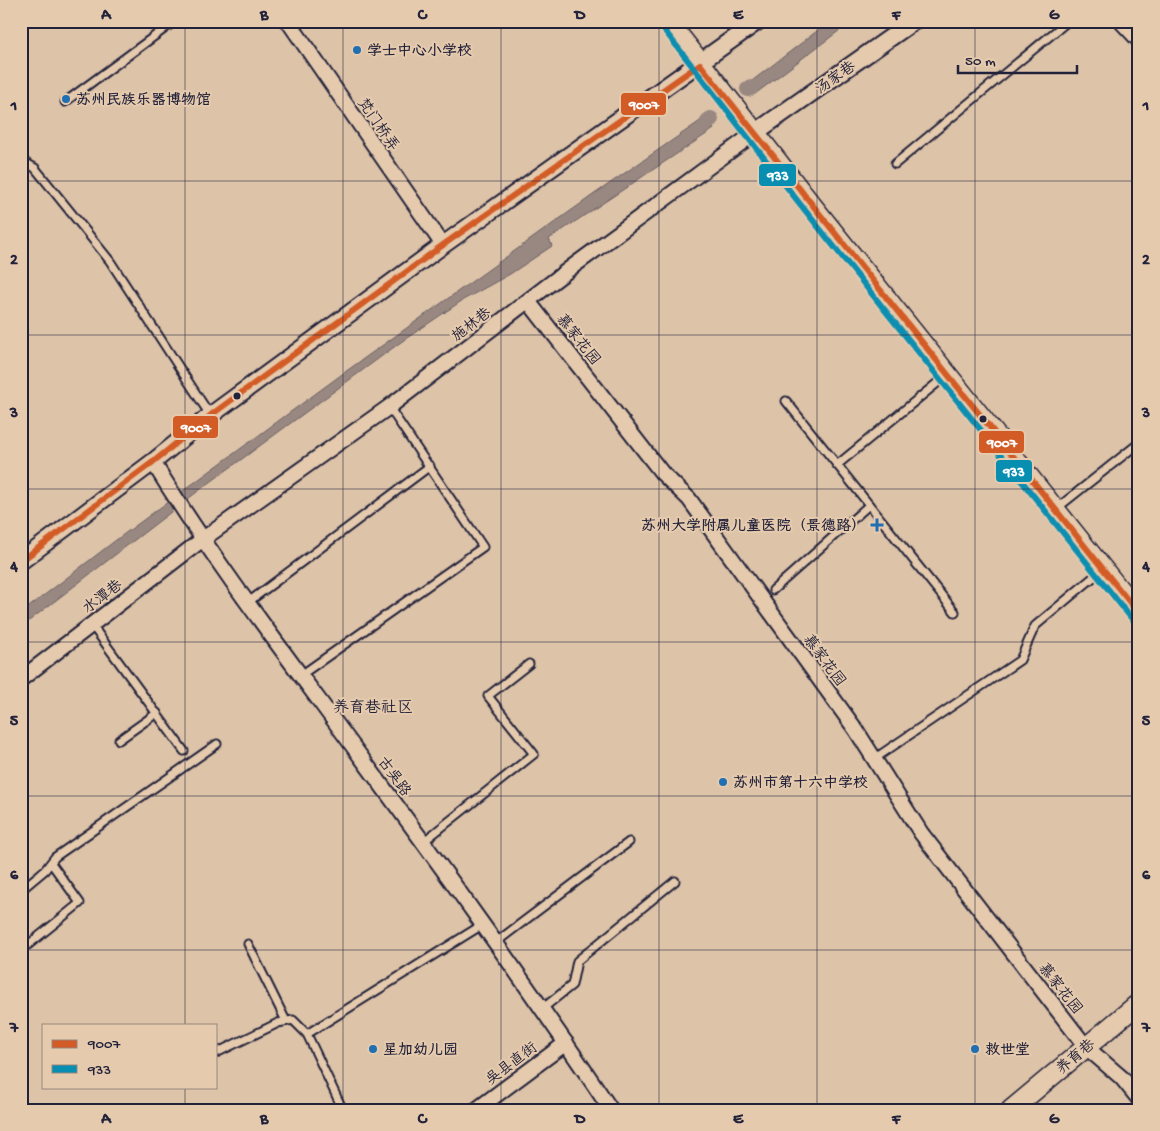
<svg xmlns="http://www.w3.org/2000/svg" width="1160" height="1131" font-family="'Gochi Hand','LXGW WenKai TC',sans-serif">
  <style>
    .water { fill: #988881; stroke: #695f65 }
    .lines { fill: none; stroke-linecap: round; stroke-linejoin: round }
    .canal { stroke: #988881; stroke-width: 16 }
    .service-casing { stroke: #22223b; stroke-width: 11 }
    .minor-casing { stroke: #22223b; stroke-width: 18 }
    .tertiary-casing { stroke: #22223b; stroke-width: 20 }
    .secondary-casing { stroke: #22223b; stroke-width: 22 }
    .service { stroke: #e5caad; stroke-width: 7 }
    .minor { stroke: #e5caad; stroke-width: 14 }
    .tertiary { stroke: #e5caad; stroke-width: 16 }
    .secondary { stroke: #e5caad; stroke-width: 19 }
    .bus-1-casing { stroke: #e5caad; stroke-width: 10 }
    .bus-2-casing { stroke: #e5caad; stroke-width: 10 }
    .bus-1 { stroke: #d35b26; stroke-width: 6 }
    .bus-2 { stroke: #078eb1; stroke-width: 6 }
    .grid { fill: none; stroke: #22223b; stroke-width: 1; stroke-opacity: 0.55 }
    .poi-dot { fill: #1f6fb2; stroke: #e5caad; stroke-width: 2 }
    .bus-dot { fill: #22223b; stroke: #e5caad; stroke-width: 2 }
    .labels { text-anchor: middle; stroke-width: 4; stroke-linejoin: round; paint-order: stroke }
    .poi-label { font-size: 15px; font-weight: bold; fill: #22223b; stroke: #e5caad; text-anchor: start }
    .street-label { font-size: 15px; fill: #22223b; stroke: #e5caad }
    .neighbourhood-label { font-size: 16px; fill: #22223b; stroke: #e5caad }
    .line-badge { stroke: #e5caad; stroke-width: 2 }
    .badge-label { font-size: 14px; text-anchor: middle; font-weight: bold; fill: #fff }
    .neatline { fill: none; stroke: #22223b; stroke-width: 2 }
    .grid-label { font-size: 16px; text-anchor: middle; font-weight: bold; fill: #22223b }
  </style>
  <rect width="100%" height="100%" fill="#ddc3a8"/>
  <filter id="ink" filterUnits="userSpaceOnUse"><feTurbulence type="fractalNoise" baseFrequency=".02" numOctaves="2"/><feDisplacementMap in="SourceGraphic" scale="10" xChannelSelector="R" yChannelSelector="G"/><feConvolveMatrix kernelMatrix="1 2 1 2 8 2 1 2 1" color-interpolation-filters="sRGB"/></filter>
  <g filter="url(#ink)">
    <g class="water">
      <path d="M830,21H852L755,94L748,84Z"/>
      <path d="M706,117L714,129L549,239L552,246L510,274L463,300L401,342L197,492L21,627V613L116,540L345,372L593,195Z"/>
    </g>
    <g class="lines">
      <g class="canal">
        <path d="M748,89L751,88"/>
        <path d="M708,121L711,119"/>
      </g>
      <defs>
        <g id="service">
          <path d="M65,102L175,21"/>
          <path d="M21,160L35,168L110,261L210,415"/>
          <path d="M895,164L1068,21"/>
          <path d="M786,401L955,612"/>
          <path d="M837,465L947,375"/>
          <path d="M1056,509L1139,443"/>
          <path d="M773,590L869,505"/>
          <path d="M247,603L430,466"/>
          <path d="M91,624L184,751"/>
          <path d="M301,675L483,547L389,407"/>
          <path d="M119,740L157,713"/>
          <path d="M874,759L1020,660L1035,626L1102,570"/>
          <path d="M423,842L534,754L488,696L529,664"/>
          <path d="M21,890L45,870L55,857L217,744"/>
          <path d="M21,937L28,945L80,903L51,863"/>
          <path d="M495,943L629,842"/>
          <path d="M248,944L286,1021"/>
          <path d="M542,1009L572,985L577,961L675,881"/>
          <path d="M307,1034L482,925"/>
          <path d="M216,1053L278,1023L293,1020L307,1034L343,1110"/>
        </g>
        <g id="minor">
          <path d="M288,21L443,245"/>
          <path d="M528,301L662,473L689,499L856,730L921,833L1086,1047L1122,1078L1139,1099"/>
          <path d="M153,462C210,555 276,642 341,730C433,855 525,981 611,1110"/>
          <path d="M21,679L203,539L389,407L572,267L756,132"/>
          <path d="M476,1110L566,1043"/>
        </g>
        <g id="tertiary">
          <path d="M1122,21L1139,39"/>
          <path d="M756,132L914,21"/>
          <path d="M21,561L153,462L211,415L443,245L758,21"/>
        </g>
        <g id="secondary">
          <path d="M668,21L807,199L1139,614"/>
          <path d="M1011,1110L1139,1003"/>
        </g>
      </defs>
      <use href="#service" class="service-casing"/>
      <use href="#minor" class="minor-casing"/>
      <use href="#tertiary" class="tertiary-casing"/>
      <use href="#secondary" class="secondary-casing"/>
      <use href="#service" class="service"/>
      <use href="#minor" class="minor"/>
      <use href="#tertiary" class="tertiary"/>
      <use href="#secondary" class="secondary"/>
      <defs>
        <path id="bus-1" d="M21,561L153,462L211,415L443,245L700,64L1139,614"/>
        <path id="bus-2" d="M661,26L800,204L1132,619"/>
      </defs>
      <use href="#bus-1" class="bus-1-casing"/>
      <use href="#bus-2" class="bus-2-casing"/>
      <use href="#bus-1" class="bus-1"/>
      <use href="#bus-2" class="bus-2"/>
    </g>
  </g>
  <path class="grid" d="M185,21V1025M343,21V1110M501,21V1110M659,21V1110M817,21V1110M975,21V1110M21,181H1139M21,335H1139M21,489H1139M21,642H1139M21,796H1139M21,950H1139M185,1087V1110"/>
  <g class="poi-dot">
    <circle cx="357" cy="50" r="5"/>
    <circle cx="66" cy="99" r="5"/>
    <path d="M874.5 517.5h5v5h5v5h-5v5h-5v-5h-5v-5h5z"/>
    <circle cx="723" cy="782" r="5"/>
    <circle cx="373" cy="1049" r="5"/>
    <circle cx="975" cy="1049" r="5"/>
  </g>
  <g class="bus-dot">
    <circle cx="237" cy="396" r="4.5"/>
    <circle cx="983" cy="419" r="4.5"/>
  </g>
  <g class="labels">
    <g class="poi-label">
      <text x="367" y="55">学士中心小学校</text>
      <text x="76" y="104">苏州民族乐器博物馆</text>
      <text x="866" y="530" text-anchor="end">苏州大学附属儿童医院（景德路）</text>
      <text x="733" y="787">苏州市第十六中学校</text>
      <text x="383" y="1054">星加幼儿园</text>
      <text x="985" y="1054">救世堂</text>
    </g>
    <g class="street-label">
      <text transform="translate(835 77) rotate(-35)" y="5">汤家巷</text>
      <text transform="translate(379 124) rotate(55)" y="5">梵门桥弄</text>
      <text transform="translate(471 324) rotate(-38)" y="5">施林巷</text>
      <text transform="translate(579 339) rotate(52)" y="5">慕家花园</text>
      <text transform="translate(102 596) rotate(-37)" y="5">水潭巷</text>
      <text transform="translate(825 660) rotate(54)" y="5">慕家花园</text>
      <text transform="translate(395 776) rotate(54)" y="5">古吴路</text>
      <text transform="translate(1061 988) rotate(52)" y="5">慕家花园</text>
      <text transform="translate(1075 1056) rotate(-40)" y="5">养育巷</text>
      <text transform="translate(511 1063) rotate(-37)" y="5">吴县直街</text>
    </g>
    <g class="neighbourhood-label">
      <text x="373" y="712">养育巷社区</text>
    </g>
  </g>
  <g class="line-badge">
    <rect x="620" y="92" width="47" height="24" rx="5" fill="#d35b26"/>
    <rect x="758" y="163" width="39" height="24" rx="5" fill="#078eb1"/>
    <rect x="172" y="415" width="47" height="24" rx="5" fill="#d35b26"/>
    <rect x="978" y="430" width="47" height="24" rx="5" fill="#d35b26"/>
    <rect x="995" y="459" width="38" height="24" rx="5" fill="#078eb1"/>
  </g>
  <g class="badge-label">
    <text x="644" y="109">9007</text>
    <text x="778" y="180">933</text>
    <text x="196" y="432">9007</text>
    <text x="1002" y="447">9007</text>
    <text x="1014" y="476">933</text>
  </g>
  <rect width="1160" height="1131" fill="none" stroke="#e5caad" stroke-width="55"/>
  <rect x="42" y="1024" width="175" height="65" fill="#e5caad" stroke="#97877f"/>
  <rect x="52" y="1040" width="25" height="8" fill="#d35b26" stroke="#97877f"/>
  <text x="88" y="1048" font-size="15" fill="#22223b">9007</text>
  <rect x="52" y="1065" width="25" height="8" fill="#078eb1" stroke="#97877f"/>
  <text x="88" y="1074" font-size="15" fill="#22223b">933</text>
  <path d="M958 65v8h119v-8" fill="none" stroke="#22223b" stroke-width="2.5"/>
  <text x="965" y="65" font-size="15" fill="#22223b" stroke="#e5caad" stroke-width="4" paint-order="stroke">50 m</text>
  <rect x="28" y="28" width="1104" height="1076" class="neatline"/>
  <g class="grid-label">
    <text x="106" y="19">A</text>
    <text x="264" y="19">B</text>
    <text x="422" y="19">C</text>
    <text x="580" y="19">D</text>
    <text x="738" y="19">E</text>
    <text x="896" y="19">F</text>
    <text x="1054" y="19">G</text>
    <text x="14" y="110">1</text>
    <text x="1146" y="110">1</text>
    <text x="14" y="264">2</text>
    <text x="1146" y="264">2</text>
    <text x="14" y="417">3</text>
    <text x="1146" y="417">3</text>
    <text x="14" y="571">4</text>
    <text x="1146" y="571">4</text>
    <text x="14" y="725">5</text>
    <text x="1146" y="725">5</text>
    <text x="14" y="879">6</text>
    <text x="1146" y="879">6</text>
    <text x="14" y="1032">7</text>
    <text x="1146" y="1032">7</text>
    <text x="106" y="1123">A</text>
    <text x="264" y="1123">B</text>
    <text x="422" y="1123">C</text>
    <text x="580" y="1123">D</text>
    <text x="738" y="1123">E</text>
    <text x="896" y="1123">F</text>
    <text x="1054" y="1123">G</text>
  </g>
</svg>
